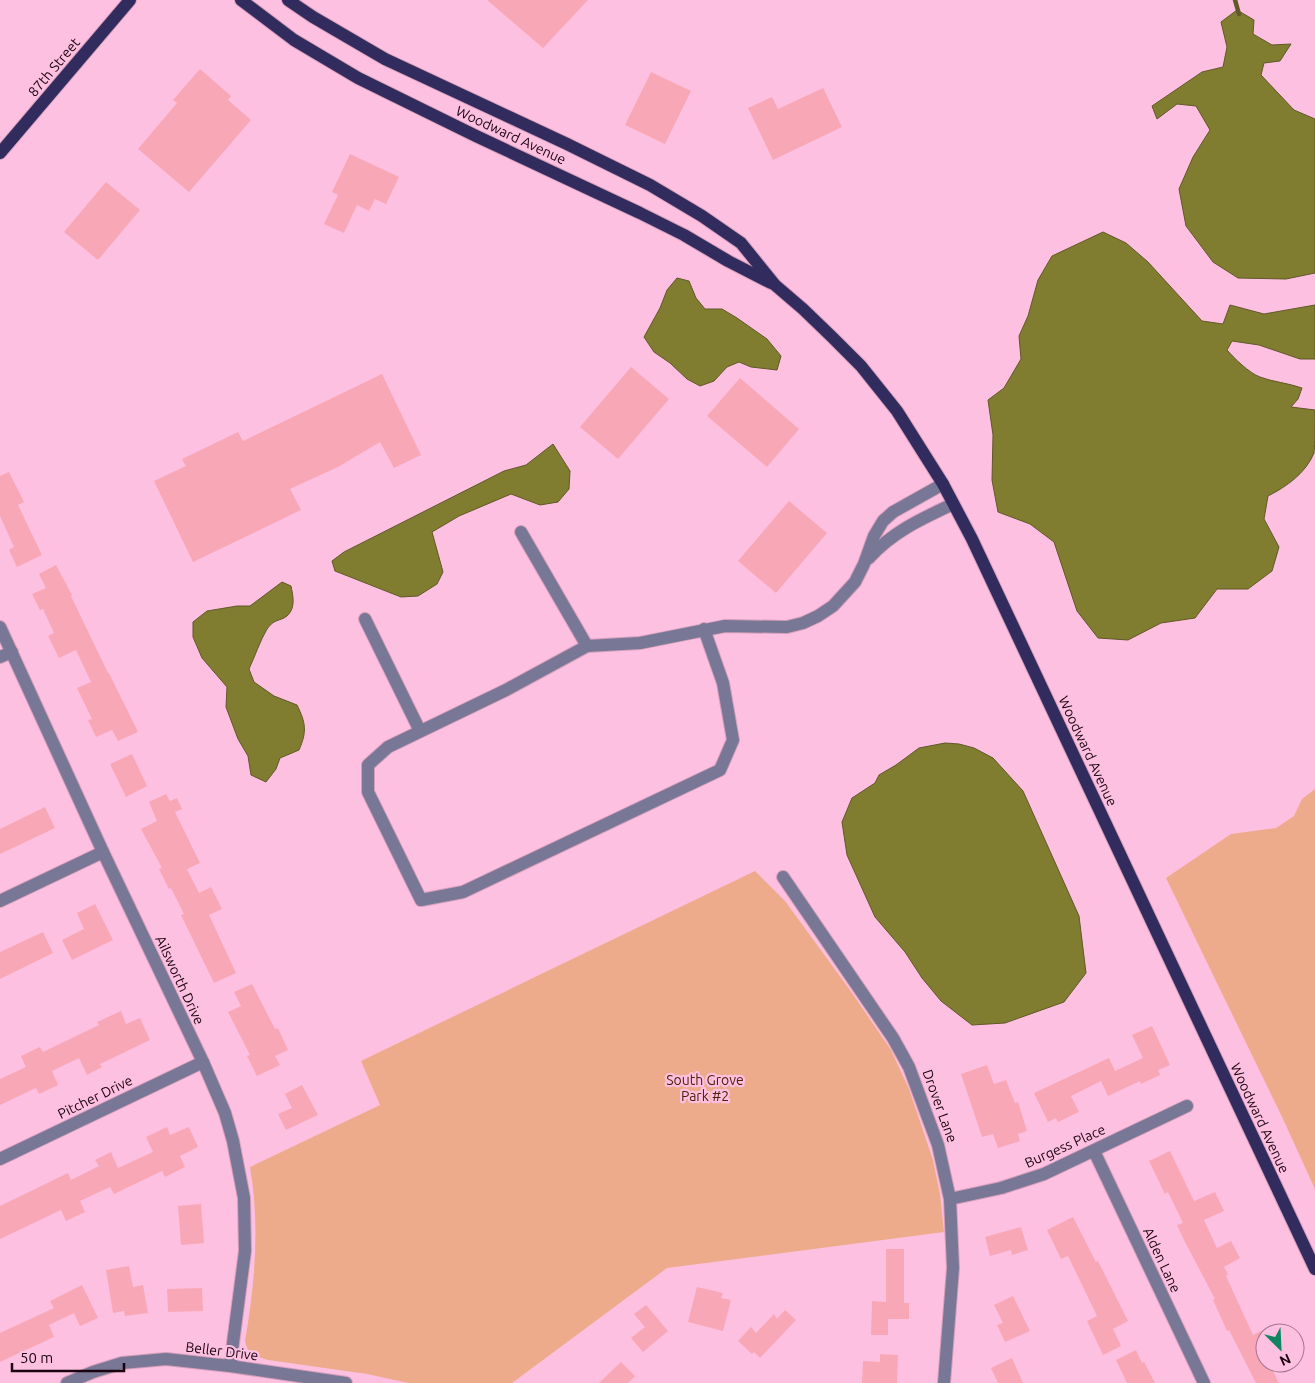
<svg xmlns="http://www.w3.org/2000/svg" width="1315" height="1383" font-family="Ubuntu,sans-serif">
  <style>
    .green { fill: #edab8c }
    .water { fill: #807d31; stroke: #615827 }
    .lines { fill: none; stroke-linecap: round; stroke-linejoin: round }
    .stream { stroke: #615827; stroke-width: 4.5 }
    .building { fill: #f8a7b7 }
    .minor-casing { stroke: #d59ebb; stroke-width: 14 }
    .major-casing { stroke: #d59ebb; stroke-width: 14 }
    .minor { stroke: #787796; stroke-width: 12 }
    .major { stroke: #322b5d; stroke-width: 12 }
    .labels { text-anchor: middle; stroke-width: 4.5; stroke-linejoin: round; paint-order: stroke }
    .street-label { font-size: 14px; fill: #1a0310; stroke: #fec0e0 }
    .park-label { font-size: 14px; fill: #4e2107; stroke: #fec0e0 }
  </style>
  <rect width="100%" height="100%" fill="#fec0e0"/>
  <g class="green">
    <path d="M1315,789V1189L1283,1119L1166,878L1231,834L1276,828L1294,816L1302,799Z"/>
    <path d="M755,871L785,901L850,990L891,1050L909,1089L933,1160L940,1194L944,1232L667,1268L512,1383H408L367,1374L268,1360C255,1356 248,1355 245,1341C255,1284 260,1225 250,1167L380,1105L361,1061Z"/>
  </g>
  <g class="water">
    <path d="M1237,10L1254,20L1253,34L1272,45L1291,44L1280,61L1264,63L1261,75L1294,110L1315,119V273L1286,279L1238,278L1213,262L1186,226L1179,189L1193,157L1210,130L1196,106L1177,104L1157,119L1152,106L1202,72L1223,67L1227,47L1221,22Z"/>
    <path d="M1103,232L1126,243L1148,262L1202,321L1223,324L1230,305L1264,314L1315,305V359H1300L1259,345L1232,341L1227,350C1234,358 1249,373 1260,377C1273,382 1288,383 1302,388L1298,399L1291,407L1315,410C1315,419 1315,446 1314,453C1306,473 1286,487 1268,496L1264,519L1279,547L1272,571L1248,589H1217L1195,618L1161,623L1128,640L1098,638L1077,611L1054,542L1030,524L998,512L992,480L993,435L988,400L1004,388L1021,359L1019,336L1028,316L1038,280L1052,256Z"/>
    <path d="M677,278L689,281L696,298L705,309H722L737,318L767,339L781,356L777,370L751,367L739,362L727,367L714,381L700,386L687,379L670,363L654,352L644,337L660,308L667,290Z"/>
    <path d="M553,444L570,471L569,489L558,502L540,505L511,494L459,516L432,532L443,572L437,584L418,596L401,597L335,571L332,561L344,552L504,471L526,465Z"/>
    <path d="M282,582L291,586C293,596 296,608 287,616C279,622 275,618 267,629C260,641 255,656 249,669L254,682L274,696L297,705C306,723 307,732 299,750L280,758L276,769L266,782L251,775L248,756L238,739L226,707L227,687L202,658L193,637V622L207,611L237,606H250Z"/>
    <path d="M945,743L959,744L974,748L993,758L1023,791L1079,916L1086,973L1064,1002L1005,1023L972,1025L941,1001L922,978L905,952L875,917L847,855L842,822L852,798L875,783L879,775L896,765L919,748Z"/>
  </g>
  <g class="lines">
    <path class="stream" d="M1235,0L1239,14"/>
  </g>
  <g class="building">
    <path d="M487,0H588L543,48Z"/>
    <path d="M200,69L231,96L228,100L251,120L189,192L138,149L177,103L173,100Z"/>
    <path d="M651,72L691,91L665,144L625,125Z"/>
    <path d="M823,88L842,127L773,160L748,108L772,97L778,109Z"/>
    <path d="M350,154L399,177L386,204L375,199L369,211L357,205L344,233L324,224L338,195L332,192Z"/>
    <path d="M106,182L140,210L98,260L64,232Z"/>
    <path d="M631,367L669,399L618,459L580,427Z"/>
    <path d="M382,374L421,455L394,468L380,442L338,467L290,489L301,510L193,562L154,481L186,466L182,459L238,432L243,441Z"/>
    <path d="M740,378L799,429L767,467L707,416Z"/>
    <path d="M9,472L24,502L18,505L42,555L17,567L9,550L14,547L0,516V476Z"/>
    <path d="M789,501L827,533L776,593L738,561Z"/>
    <path d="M56,565L72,595L71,596L108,673H109L138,732L118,741L112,730L96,737L88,720L92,719L77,688L91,682L76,650L59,658L48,636L54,633L43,609L40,610L32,594L46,588L39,574Z"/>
    <path d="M132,754L147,786L126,797L110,764Z"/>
    <path d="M166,794L170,801L177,798L182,809L175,812L200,863L187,869L199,893L211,887L222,909L209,915L236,973L214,983L181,915L184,914L171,888L169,889L159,869L162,868L141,829L157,821L149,802Z"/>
    <path d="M45,807L55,828L0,854V829Z"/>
    <path d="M95,904L113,940L72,960L62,940L84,929L77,913Z"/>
    <path d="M43,932L53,953L0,979V952Z"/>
    <path d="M252,984L275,1029L278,1028L288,1050L275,1056L280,1065L257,1076L247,1056L250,1055L228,1012L241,1006L234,992Z"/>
    <path d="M121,1011L126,1024L140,1018L150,1040L100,1064L102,1067L87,1075L79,1058L52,1071L58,1085L39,1094L36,1088L0,1105V1079L26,1067L21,1056L40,1047L43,1052L99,1025L97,1022Z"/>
    <path d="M1152,1026L1170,1065L1158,1070L1160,1075L1141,1084L1140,1081L1108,1096L1101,1081L1071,1096L1079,1112L1058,1122L1056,1118L1048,1122L1034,1093L1109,1058L1115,1071L1143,1058L1132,1035Z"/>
    <path d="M987,1065L994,1084L1006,1080L1015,1103L1018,1102L1027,1131L1018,1134L1020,1141L998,1148L993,1134L982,1137L961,1074Z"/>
    <path d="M302,1085L318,1115L286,1130L278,1114L292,1108L285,1094Z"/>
    <path d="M167,1127L170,1135L189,1127L198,1147L180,1156L185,1167L165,1177L162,1171L114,1194L110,1187L80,1201L85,1212L66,1221L61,1210L0,1239V1206L68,1173L71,1180L99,1166L95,1160L111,1152L118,1168L153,1152L146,1137Z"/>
    <path d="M1170,1151L1194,1201L1215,1192L1224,1211L1204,1220L1217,1248L1231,1241L1240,1258L1224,1267L1228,1274L1226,1276L1253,1335L1265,1329V1363H1269L1279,1383H1256L1229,1330L1227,1331L1213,1300L1215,1299L1184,1240L1177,1225L1183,1223L1168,1192L1165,1194L1149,1161Z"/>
    <path d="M201,1204L204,1243L181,1245L178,1206Z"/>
    <path d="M1073,1217L1096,1262L1098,1261L1128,1321L1113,1329L1121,1346L1103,1355L1087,1321L1097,1316L1068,1256L1061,1259L1047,1230Z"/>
    <path d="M1021,1227L1028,1250L1012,1255L1011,1250L990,1256L985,1237Z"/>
    <path d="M886,1249H904V1303H909V1319H888V1335H871L872,1301L886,1302Z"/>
    <path d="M129,1266L133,1287L143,1285L148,1313L125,1316L124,1311L113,1313L106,1270Z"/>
    <path d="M82,1285L98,1318L80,1326L74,1313L49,1325L54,1337L0,1362V1333L54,1308L50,1301Z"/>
    <path d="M697,1287L723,1293L721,1298L731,1300L723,1331L688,1322Z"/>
    <path d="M202,1288L203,1311L168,1312L167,1289Z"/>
    <path d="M1013,1296L1030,1331L1005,1342L997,1325L1003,1323L994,1305Z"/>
    <path d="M646,1305L668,1331L643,1352L631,1338L645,1327L634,1314Z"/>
    <path d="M785,1310L796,1320L760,1358L754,1352L752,1354L738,1341L751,1327L756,1333L774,1314L777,1319Z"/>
    <path d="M1136,1350L1142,1363L1144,1362L1155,1383H1127L1116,1360Z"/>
    <path d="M880,1354L898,1355L897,1383H862L863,1361L880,1362Z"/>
    <path d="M1012,1358L1023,1383H998L991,1368Z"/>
    <path d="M621,1362L635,1376L628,1383H599Z"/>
  </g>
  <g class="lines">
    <defs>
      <g id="minor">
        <path d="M521,532L587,646"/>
        <path d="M869,558C892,532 923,518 953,504"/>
        <path d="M365,619L420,731"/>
        <path d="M0,627L103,852L203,1062L225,1113L233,1141L244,1198L245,1251L230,1366"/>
        <path d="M704,629L723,683L733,740L720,770L463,892L421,900L368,792V765L388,747L506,690L587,646L640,643L725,626L787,627L803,623L818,616L833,606L855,582L864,564L874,536L883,521L893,512L943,484"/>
        <path d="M0,657L12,652"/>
        <path d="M783,877L893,1038L909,1067L938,1145L950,1199L953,1268L944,1383"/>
        <path d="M0,901L103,852"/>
        <path d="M1094,1151L1204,1383"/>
        <path d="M0,1159L203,1062"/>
        <path d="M950,1199L1001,1188L1044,1174L1187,1106"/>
        <path d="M67,1383L93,1372L122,1363L166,1359L230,1366L346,1383"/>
      </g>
      <g id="major">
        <path d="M241,0L294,40L358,78L476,136L640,213L684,235L728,261L771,283"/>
        <path d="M288,0L313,17L385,59L567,144L650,185L702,216L741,243L775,285L803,309L832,337L861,366L897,411L943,484L972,539L1315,1269"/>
        <path d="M0,153L130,0"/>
      </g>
    </defs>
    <use href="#minor" class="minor-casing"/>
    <use href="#major" class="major-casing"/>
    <use href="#minor" class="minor"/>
    <use href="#major" class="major"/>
  </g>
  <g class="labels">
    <g class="street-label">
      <text transform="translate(54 67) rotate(-50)" y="5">87th Street</text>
      <text transform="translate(511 135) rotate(25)" y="5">Woodward Avenue</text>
      <text transform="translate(1088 751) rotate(65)" y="5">Woodward Avenue</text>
      <text transform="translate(180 980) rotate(65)" y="5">Ailsworth Drive</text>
      <text transform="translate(95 1097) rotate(-26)" y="5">Pitcher Drive</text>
      <text transform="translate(940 1106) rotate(70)" y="5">Drover Lane</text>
      <text transform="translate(1260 1118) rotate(65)" y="5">Woodward Avenue</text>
      <text transform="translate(1065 1146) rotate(-24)" y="5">Burgess Place</text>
      <text transform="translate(1162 1260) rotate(65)" y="5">Alden Lane</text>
      <text transform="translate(222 1351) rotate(7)" y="5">Beller Drive</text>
    </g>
    <g class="park-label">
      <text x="705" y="1085">South Grove<tspan x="705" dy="16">Park #2</tspan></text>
    </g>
  </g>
  <g transform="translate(1280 1348) rotate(156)"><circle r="24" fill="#fec0e0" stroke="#a3748d"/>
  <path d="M0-4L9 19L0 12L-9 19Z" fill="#118462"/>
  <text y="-8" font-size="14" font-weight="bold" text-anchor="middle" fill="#1a0310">N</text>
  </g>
  <path d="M12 1363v8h112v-8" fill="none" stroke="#1a0310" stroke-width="2.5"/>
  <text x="20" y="1363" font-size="15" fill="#1a0310" stroke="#fec0e0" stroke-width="4" paint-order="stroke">50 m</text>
</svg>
